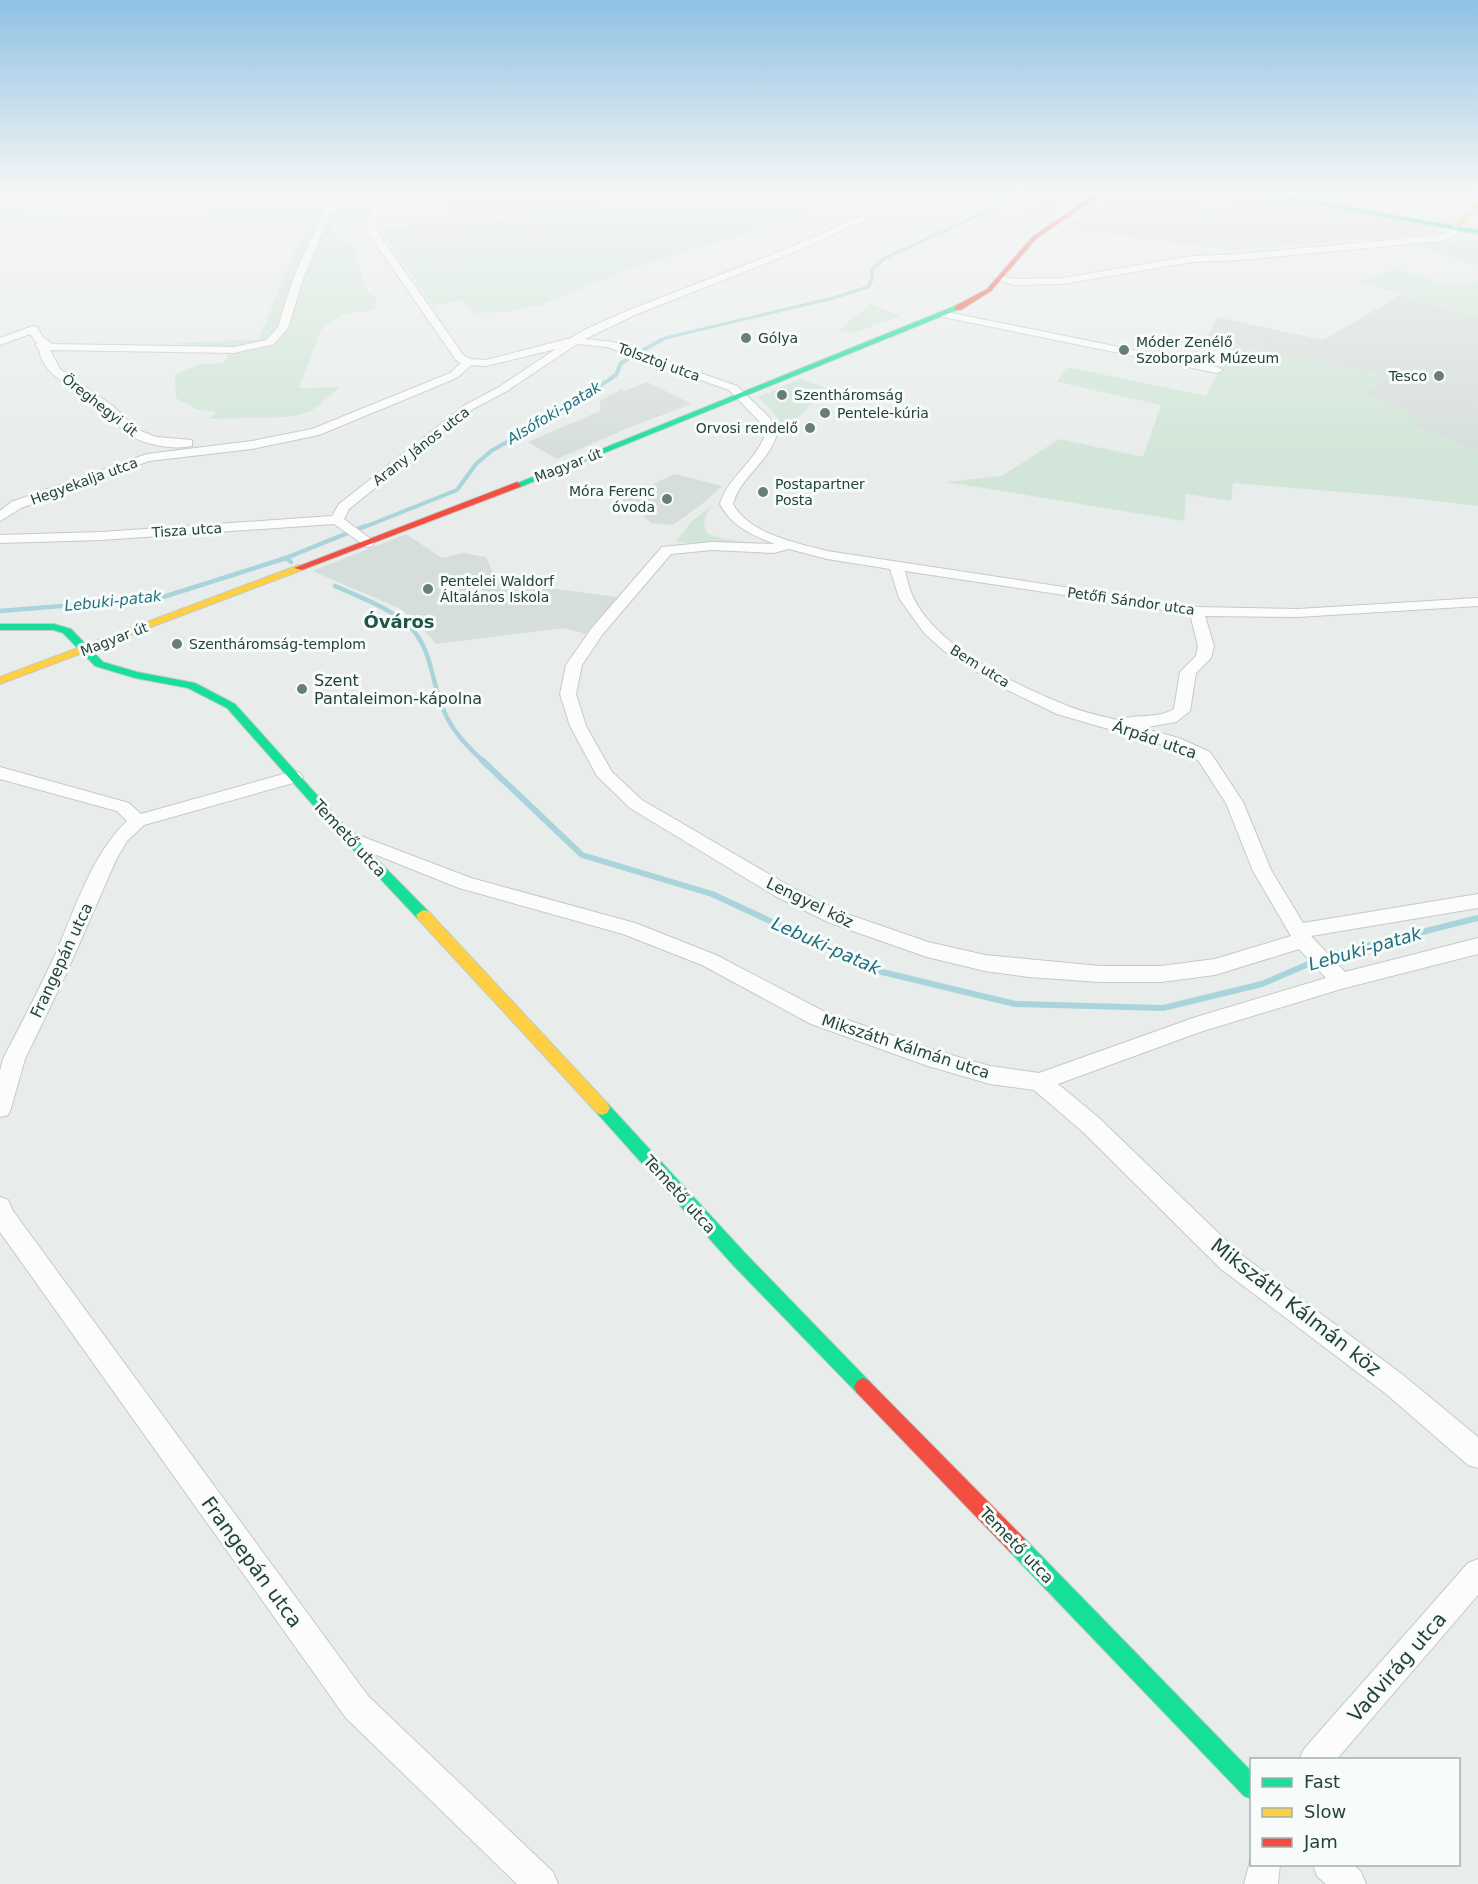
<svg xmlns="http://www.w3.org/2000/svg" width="1478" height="1884" font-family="'DejaVu Sans',sans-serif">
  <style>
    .built { fill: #d6dedb }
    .green { fill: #d1e6d8 }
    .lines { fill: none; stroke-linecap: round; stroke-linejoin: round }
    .stream-far3 { stroke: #a9d4db; stroke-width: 3 }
    .stream-far2 { stroke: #a9d4db; stroke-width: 4 }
    .stream-far1 { stroke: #a9d4db; stroke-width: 4.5 }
    .stream { stroke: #a9d4db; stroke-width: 6 }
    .street-casing { stroke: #c5cac8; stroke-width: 2 }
    .fast-casing { stroke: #c3cbc8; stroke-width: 2 }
    .slow-casing { stroke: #c3cbc8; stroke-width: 2 }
    .jam-casing { stroke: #c3cbc8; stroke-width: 2 }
    .street { fill: #fcfcfc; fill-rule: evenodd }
    .fast { fill: #16e098; fill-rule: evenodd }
    .slow { fill: #ffcf43; fill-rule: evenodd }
    .jam { fill: #f24e42; fill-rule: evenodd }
    .poi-dot { fill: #697e78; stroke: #f7fbf9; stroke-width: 2 }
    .labels { text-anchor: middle; stroke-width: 6; stroke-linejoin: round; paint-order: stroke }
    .far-poi-label { font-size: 14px; fill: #24423a; stroke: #f7fbf9; text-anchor: start }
    .far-street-label { font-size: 14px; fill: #24423a; stroke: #f7fbf9 }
    .far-water-label { font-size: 15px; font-style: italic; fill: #1c6f80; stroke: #f7fbf9 }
    .poi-label { font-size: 16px; fill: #24423a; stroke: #f7fbf9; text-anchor: start }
    .street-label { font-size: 16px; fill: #24423a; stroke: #f7fbf9 }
    .far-district-label { font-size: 18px; font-weight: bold; fill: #1f5548; stroke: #f7fbf9 }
    .water-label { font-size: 18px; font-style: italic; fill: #1c6f80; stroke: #f7fbf9 }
    .near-street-label { font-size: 20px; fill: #24423a; stroke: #f7fbf9 }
  </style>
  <rect width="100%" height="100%" fill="#e8edeb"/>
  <g class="built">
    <path d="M451,192H617L629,196L578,212L555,224L541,240L441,259L417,247L397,227L438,222L451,226L492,222L504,218L491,211L444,210L448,204L444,202Z"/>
    <path d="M1116,192H1235L1430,226L1440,233L1232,250L1065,228Z"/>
    <path d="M1043,199L1063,203L1043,216L1024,212Z"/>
    <path d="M1401,295L1478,318V451L1408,424L1419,418L1364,393L1385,380L1373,374L1206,339L1217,317L1323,340Z"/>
    <path d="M647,382L692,404L630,427L557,459L528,442L600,411V401L621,389L625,391Z"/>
    <path d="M674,474L722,486L702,504L673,525L652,523L622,500Z"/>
    <path d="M406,534L442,558L463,553L486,557L501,590L556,589L618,597L585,634L564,628L436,644L417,622L399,608L312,571Z"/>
  </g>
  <g class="green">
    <path d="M0,192H360L351,203L378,205L368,217L333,219V234L352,246L368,293L375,297L377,304L374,310L341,314L321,330L299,388L340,387L310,412L288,417L209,419L217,412L196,409L176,398L175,375L199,364L224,363L228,354L176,343L259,339L294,252L315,212L205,215L214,202L21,211L0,226Z"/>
    <path d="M647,192H847L773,225L627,270L541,305L504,312L473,313L463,300L432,305L381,230L397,227L417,247L441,259L541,240L555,224L578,212Z"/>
    <path d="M1208,196L1233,201L1215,215L1191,209Z"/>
    <path d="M558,206L573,211L540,222L525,217Z"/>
    <path d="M506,226H524L528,236L467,242L463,231Z"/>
    <path d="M1478,241V266L1414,245L1476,240Z"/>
    <path d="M1398,269L1448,286L1478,281V318L1358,281Z"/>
    <path d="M871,304L900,316L853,333L839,330Z"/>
    <path d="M1232,345L1362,371L1386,380L1364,393L1419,418L1409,424L1478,451V506L1401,497L1233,483L1231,501L1186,494L1184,521L946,482L1002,476L1059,439L1143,457L1161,405L1057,382L1067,367L1206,396Z"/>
    <path d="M800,379L827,388L786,430L774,413L758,397Z"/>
    <path d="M712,505C706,513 700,524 708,534L725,539L759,544V546L676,542L690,523Z"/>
  </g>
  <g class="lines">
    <path class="stream-far3" d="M659,342L665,338L833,298L868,287L872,280V269L885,258L1018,197"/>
    <path class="stream-far2" d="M362,528L457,490L476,464L491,451L582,400L587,394L616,375L621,363L661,340"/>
    <g class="stream-far1">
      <path d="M286,558L365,526"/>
      <path d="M335,586C361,598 392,608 412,629C432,650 432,685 444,711C452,731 468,747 484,762"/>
      <path d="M0,611L160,598L286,558L291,562"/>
    </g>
    <path class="stream" d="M482,760L582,855L712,894L878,971L1015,1004L1163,1008L1262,984L1327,956L1478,918"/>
    <defs>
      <g id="street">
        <path d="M386,192H395L378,215L376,230L464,356L470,359L486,360L571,338L584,330L629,310L789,248L915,192H927L795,252L637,314L585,339L613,342L737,386L770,418L776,437C767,463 740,478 733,504C749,534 797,543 827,551L1196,607L1298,609L1478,598V606L1298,617L1205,616L1214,646L1211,658L1196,673L1190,711L1176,722L1142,728L1179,738L1210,752L1243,802L1271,870L1303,923L1478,894V908L1311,936L1345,972L1478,938V954L1341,989L1200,1032L1058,1084L1099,1118L1239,1253L1403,1375L1478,1437V1468L1468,1465L1385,1393L1221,1269L1083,1132L1034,1090L990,1084L928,1066L811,1024L702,965L623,934L459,888L344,842L341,838L344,834L350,832L471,878L635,923L716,955L825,1012L937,1051L990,1066L1039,1073L1196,1017L1326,978L1299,949L1215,975L1161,982H1100L1029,977L985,971L927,957L830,923L777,897L630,808L597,776L570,726L560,694L566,665L591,629L662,547L712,542L775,544C752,535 732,527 720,504C728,477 754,463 764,437L760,422L729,390L607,347L577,344L507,391L473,409L349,509L344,519L372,540L374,543L372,546L367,547L334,524L101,540L0,543V535L101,532L332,516L339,504L465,405L499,387L556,349L486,366L471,365L458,377L447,382L319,435L252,449L149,461L21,508L0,521V511L11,502L147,454L252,441L312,429L450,373L461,363L456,360L366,230L367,219L375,205L345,206L331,213L303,279L288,328L274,344L234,353L50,350L60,369L113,406L136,429L156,437L192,440V446C174,450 145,445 129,435C120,429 113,418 106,411C86,393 42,379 39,349L35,346L37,343L30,334L0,345V338L33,326L37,327L42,336L52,344L234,347L266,340L278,327L293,279L324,210L345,201L380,200ZM789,549L827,559L890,569L899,598L924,633L944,651L999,686L1057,714L1167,746L1198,760L1226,803L1253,871L1291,936L1215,959L1161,966H1100L985,955L928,942L844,913L791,887L642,800L612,772L586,726L576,694L582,665L602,635L671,554L712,550L773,553ZM905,571L1190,614L1198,646L1196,656L1180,672L1174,709C1157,720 1129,713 1120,721C1103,716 1084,713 1068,706C1018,686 937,648 913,597C909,589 907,579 905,571Z"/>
        <path d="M1444,192H1460L1478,196V202Z"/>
        <path d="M1455,224L1460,227L1454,237L1441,241L1240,260L1192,262L1063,284L1015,285L994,279L999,276L1015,279L1063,278L1192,256L1240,254L1440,235L1447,233L1452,225Z"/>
        <path d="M942,311L1217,367L1223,370L1217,373L938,316L937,314Z"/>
        <path d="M0,767L129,803L141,814L294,771L300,773L303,777L300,781L144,825L127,841L116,860L66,974L25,1059L11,1108L8,1115L0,1117V1071L3,1059C21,1024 39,990 55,955C75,910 91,855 127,821L117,811L0,779Z"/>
        <path d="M0,1197L8,1200L13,1211L368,1696L553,1872L558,1884H517L346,1718L0,1232Z"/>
        <path d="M1478,1559V1595L1336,1760H1299L1304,1749L1468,1563Z"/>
        <path d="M1252,1854V1864H1280L1278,1884H1244Z"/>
        <path d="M1313,1864H1353L1361,1872L1366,1884H1326L1317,1876Z"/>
      </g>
      <g id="fast">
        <path d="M1248,192H1262L1478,230V234Z"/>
        <path d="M955,306L962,308L520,487L513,485Z"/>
        <path d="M0,624H54L71,629L103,662L137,672L195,683L235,704L352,834L428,911L430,915L428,919H418L344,840L227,708L188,688L135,678L95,666L63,633L53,630H0Z"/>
        <path d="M602,1101L607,1103L745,1253L869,1381L872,1387L869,1393L863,1396L857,1393L733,1265L597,1113L594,1108L597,1103Z"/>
        <path d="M1017,1535L1024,1538L1252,1772V1799L1244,1796L1010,1552L1007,1545L1010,1538Z"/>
      </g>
      <g id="slow">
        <path d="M1478,203V208L1457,228H1453V226Z"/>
        <path d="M299,565L304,568L302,570L0,684V677Z"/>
        <path d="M423,910L428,911L607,1103L610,1108L607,1113L602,1115L597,1113L418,919L416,915Z"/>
      </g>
      <g id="jam">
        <path d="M1098,192H1105L1036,239L991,291L961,310H955V306L987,289L1032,237Z"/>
        <path d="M517,482L521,485L520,487L302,570L294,568Z"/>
        <path d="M863,1378L869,1381L1024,1538L1027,1545L1024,1552L1017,1555L1010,1552L857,1393L854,1387L857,1381Z"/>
      </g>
    </defs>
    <use href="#street" class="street-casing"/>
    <use href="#fast" class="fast-casing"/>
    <use href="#slow" class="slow-casing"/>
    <use href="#jam" class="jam-casing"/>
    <use href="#street" class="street"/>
    <use href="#fast" class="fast"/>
    <use href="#slow" class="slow"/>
    <use href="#jam" class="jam"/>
  </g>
  <linearGradient id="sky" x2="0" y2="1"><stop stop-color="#8fc1e3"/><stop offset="0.42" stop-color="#f5f7f6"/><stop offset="1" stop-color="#f5f7f6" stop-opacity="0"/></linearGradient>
  <rect width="1478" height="456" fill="url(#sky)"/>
  <g class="poi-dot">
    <circle cx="746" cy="338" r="6"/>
    <circle cx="1124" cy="350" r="6"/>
    <circle cx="1439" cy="376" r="6"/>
    <circle cx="782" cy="395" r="6"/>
    <circle cx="825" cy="413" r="6"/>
    <circle cx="810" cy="428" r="6"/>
    <circle cx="763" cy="492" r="6"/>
    <circle cx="667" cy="499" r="6"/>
    <circle cx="428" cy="589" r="6"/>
    <circle cx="177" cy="644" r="6"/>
    <circle cx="302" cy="689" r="6"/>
  </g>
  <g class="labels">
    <g class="far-poi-label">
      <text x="758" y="343">Gólya</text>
      <text x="1136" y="347">Móder Zenélő<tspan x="1136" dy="16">Szoborpark Múzeum</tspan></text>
      <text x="1427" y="381" text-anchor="end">Tesco</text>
      <text x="794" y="400">Szentháromság</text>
      <text x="837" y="418">Pentele-kúria</text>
      <text x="798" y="433" text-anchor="end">Orvosi rendelő</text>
      <text x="775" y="489">Postapartner<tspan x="775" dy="16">Posta</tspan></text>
      <text x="655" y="496" text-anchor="end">Móra Ferenc<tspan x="655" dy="16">óvoda</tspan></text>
      <text x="440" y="586">Pentelei Waldorf<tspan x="440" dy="16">Általános Iskola</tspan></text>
      <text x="189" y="649">Szentháromság-templom</text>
    </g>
    <g class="far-street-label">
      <text transform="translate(659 362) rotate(20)" y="5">Tolsztoj utca</text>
      <text transform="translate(100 405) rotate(38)" y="5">Öreghegyi út</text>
      <text transform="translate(421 446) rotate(-38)" y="5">Arany János utca</text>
      <text transform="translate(568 465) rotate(-21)" y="5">Magyar út</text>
      <text transform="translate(84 481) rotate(-20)" y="5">Hegyekalja utca</text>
      <text transform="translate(187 530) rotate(-4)" y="5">Tisza utca</text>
      <text transform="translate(1131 601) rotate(8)" y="5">Petőfi Sándor utca</text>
      <text transform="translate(114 639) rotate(-21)" y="5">Magyar út</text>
      <text transform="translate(980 666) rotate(32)" y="5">Bem utca</text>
    </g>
    <g class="far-water-label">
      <text transform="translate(554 413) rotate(-31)" y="5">Alsófoki-patak</text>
      <text transform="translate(113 601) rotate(-6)" y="5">Lebuki-patak</text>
    </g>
    <g class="poi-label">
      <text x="314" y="686">Szent<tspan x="314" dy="18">Pantaleimon-kápolna</tspan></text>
    </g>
    <g class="street-label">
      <text transform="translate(1155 739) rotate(19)" y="6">Árpád utca</text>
      <text transform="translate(350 838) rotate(47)" y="6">Temető utca</text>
      <text transform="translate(810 902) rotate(26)" y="6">Lengyel köz</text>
      <text transform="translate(61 960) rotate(-65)" y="6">Frangepán utca</text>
      <text transform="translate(906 1046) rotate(18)" y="6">Mikszáth Kálmán utca</text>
      <text transform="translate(680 1194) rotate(48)" y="6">Temető utca</text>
      <text transform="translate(1017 1545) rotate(46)" y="6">Temető utca</text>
    </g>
    <g class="far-district-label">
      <text x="399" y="628">Óváros</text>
    </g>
    <g class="water-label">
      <text transform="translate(826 946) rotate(24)" y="6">Lebuki-patak</text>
      <text transform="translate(1365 949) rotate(-16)" y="6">Lebuki-patak</text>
    </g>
    <g class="near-street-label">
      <text transform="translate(1296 1307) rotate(38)" y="7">Mikszáth Kálmán köz</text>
      <text transform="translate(252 1562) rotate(54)" y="7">Frangepán utca</text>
      <text transform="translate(1397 1667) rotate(-49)" y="7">Vadvirág utca</text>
    </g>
  </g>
  <rect x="1250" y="1758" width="210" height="108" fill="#f7fbf9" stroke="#a3b1ad" stroke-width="1.5"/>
  <rect x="1262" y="1778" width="30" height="9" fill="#16e098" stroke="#a3b1ad" stroke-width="1.5"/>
  <text x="1304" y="1788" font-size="18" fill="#24423a">Fast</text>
  <rect x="1262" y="1808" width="30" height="9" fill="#ffcf43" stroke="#a3b1ad" stroke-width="1.5"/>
  <text x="1304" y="1818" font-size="18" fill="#24423a">Slow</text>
  <rect x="1262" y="1838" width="30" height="9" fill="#f24e42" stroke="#a3b1ad" stroke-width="1.5"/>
  <text x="1304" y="1848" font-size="18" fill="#24423a">Jam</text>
</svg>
